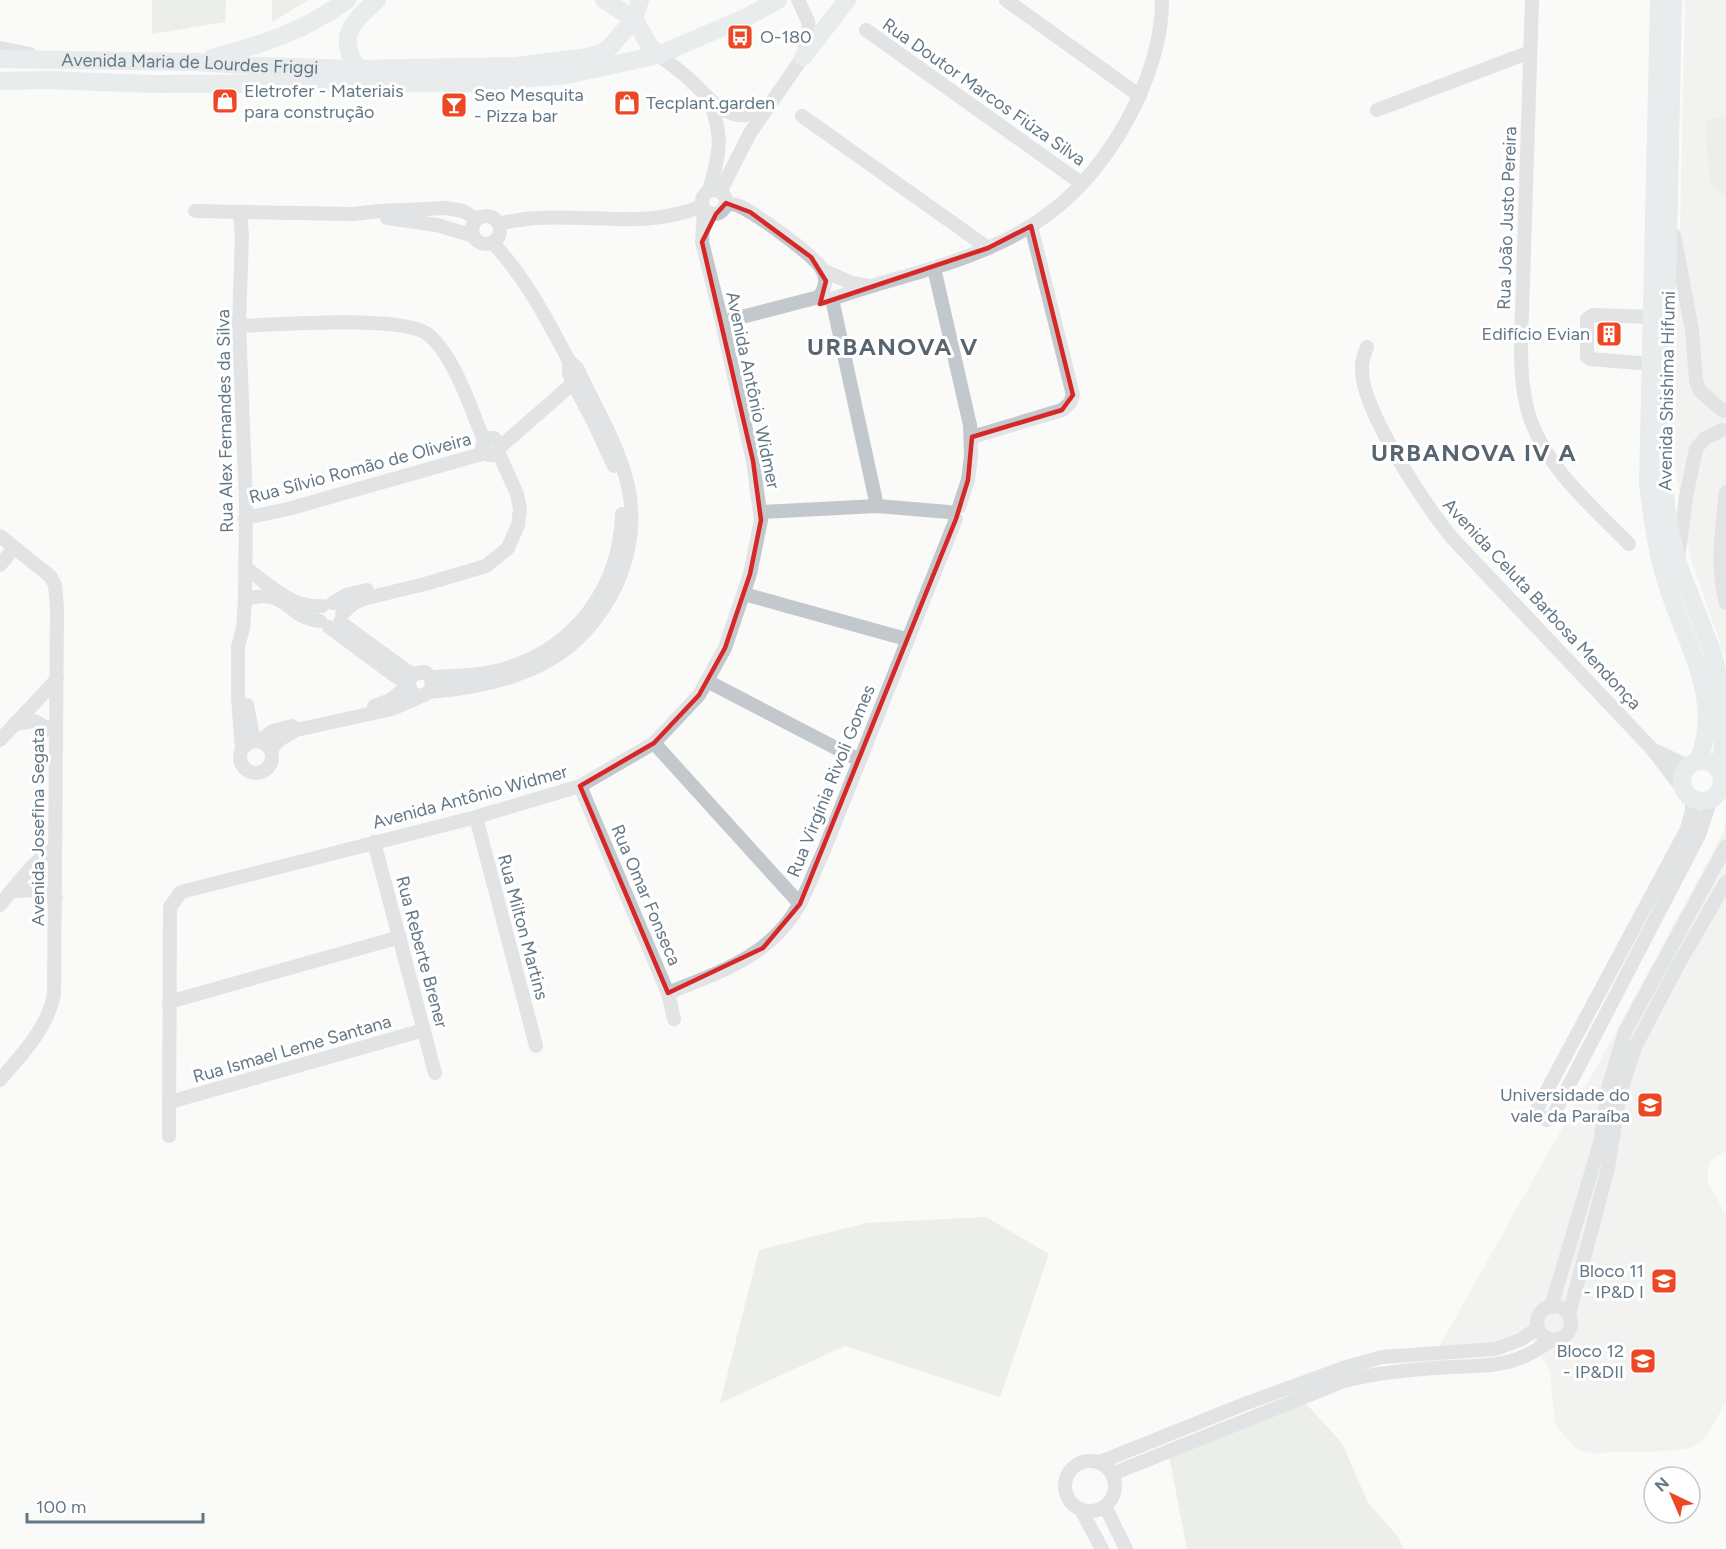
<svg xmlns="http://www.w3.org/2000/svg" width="1726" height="1549" font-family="Figtree,sans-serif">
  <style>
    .built { fill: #e8eae9 }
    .green { fill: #dae0d7 }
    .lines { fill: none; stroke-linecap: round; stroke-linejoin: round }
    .street { stroke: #c3c8cc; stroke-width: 14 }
    .secondary { stroke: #d6dcdf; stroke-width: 18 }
    .marked { fill: none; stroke: #d62828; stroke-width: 4.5; stroke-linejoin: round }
    .labels { text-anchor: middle; stroke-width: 6; stroke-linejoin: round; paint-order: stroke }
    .poi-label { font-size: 18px; fill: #637885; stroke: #fff; text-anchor: start }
    .street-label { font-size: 18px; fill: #637885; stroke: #fff }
    .district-label { font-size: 24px; font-weight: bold; letter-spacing: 1.5px; fill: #56656f; stroke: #fff }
  </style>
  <rect width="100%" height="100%" fill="#fafaf8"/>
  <g class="built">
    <path d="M1685,0H1726V660L1690,556L1671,438L1680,232Z"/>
    <path d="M1726,819V1151L1711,1160L1708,1168V1182L1726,1215V1401L1709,1433L1703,1440L1693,1447L1674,1451L1589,1453L1575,1448L1555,1424L1550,1372L1526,1328L1511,1336L1489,1343L1439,1347L1601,1059L1723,833Z"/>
  </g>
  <g class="green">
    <path d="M152,0H226L225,22L152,34Z"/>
    <path d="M272,0H308L272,22Z"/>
    <path d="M1726,117V196L1710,185L1705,120Z"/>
    <path d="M986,1217L1049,1254L1000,1397L845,1346L720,1403L759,1250L867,1223Z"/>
    <path d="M1300,1397L1342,1443L1368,1503L1399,1538L1403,1549H1187L1168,1451Z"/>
  </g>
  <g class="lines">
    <g class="street">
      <path d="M1006,0L1140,96"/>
      <path d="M1532,0L1521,343C1521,369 1522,396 1531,421C1549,471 1593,507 1629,544"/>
      <path d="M866,30L1081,183"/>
      <path d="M0,48L30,54"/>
      <path d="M658,55C668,62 679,70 688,78C704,92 722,118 746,115C754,114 761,108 767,104"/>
      <path d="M709,99C724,139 720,151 709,191"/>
      <path d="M1377,110L1530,52"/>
      <path d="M802,116L988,248"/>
      <circle cx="714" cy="202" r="12"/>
      <path d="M720,192L750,133L803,57L809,31L808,21L798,0"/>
      <path d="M726,203C730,204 735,204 739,206C755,213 817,257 823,271C827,280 825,289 819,297"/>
      <path d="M195,211L352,214L380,211L446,208L463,211L477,219"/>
      <path d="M240,213L242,235L239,326L246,502L245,600L243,628L238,647V697L242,749"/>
      <circle cx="486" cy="230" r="14"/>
      <path d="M387,218L437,225L474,236"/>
      <path d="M499,224C565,206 638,234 702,206"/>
      <path d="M1674,235L1692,330L1696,381L1700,391L1723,411"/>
      <path d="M934,268L970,425L971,456L968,480L959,507"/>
      <path d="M822,270L852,283L868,286"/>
      <path d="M832,299L877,506"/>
      <path d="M722,322L819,297L832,299C884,280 938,270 988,248C1019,235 1051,215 1075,191C1122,143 1162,67 1162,0"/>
      <path d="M239,326C276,325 405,314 429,335C456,359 470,408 484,440"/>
      <path d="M1367,347C1364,355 1361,362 1362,370C1362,411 1426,506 1453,539L1652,749L1682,788"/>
      <path d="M569,361V374L573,383L593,421L614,466"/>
      <path d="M1651,364L1590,359L1587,357V319L1593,315L1652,317"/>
      <path d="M972,437L1062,410L1070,403L1073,395L1031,226"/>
      <path d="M499,448L579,378"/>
      <path d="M1726,492C1722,528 1716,567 1726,603"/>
      <path d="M760,512L877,506L949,512"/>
      <path d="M245,518L288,509L485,453"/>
      <path d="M0,536L50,576L55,585L57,608L54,995C47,1029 22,1054 0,1080"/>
      <path d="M1679,552L1686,497L1696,449L1704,439L1722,430"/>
      <path d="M0,565L14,548"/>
      <path d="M245,567C266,583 293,609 322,606"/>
      <path d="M744,594L906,639"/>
      <path d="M245,600C287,585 286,618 320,621"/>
      <path d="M333,603L346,595L367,590"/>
      <path d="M342,614L354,603L363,599L425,584L486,566L508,548L518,525L520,509L517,494L499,454L498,442L494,438H489L483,443L482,448L488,455H494L498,451"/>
      <path d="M340,622L404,669L413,674"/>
      <path d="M329,627L395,676L408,683"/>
      <path d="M431,677C455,676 481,676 504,669C575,648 620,588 622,514"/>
      <path d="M707,681L859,760"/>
      <path d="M429,692C470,689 512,681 548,661C607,627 643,553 628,486C618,443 595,407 577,368L569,361C547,319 525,277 492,242"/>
      <path d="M247,705L254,741"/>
      <path d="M374,706L390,700L408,686"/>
      <path d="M14,724L34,721L56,733"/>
      <path d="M0,740L57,679"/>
      <circle cx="256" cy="757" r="16"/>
      <path d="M259,741L273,731L292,726"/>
      <path d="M654,743L800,904"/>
      <path d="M271,750L279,740L296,730L392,709L426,694L432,689L431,677L425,672L413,674L408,683L412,693L419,696"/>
      <path d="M1654,750L1688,766"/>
      <path d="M580,786L668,993L674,1019"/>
      <path d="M1692,799V811L1687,829L1538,1107L1537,1112L1539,1116L1547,1120L1554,1114L1699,835L1711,799"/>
      <path d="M476,817L536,1046"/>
      <path d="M374,842L435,1073"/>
      <path d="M12,891L35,890L56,898"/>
      <path d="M0,905C16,885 33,861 55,848"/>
      <path d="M668,993C719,972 770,957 799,905C808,890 814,871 822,855L956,519"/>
      <path d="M169,1002L400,937"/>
      <path d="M170,1102L424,1030"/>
      <path d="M169,1136L170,907L181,892L476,817L580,786L654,743L699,695L725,648L750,574L761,520L753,461L722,322L702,242L704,209"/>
      <circle cx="1554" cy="1323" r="17"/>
      <path d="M1551,1307L1600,1143L1609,1085L1625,1032L1726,846"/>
      <path d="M1569,1315L1608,1168L1620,1093L1635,1047L1678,965L1726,882"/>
      <circle cx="1090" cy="1486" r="25"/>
      <path d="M1100,1462L1247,1403L1343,1368L1382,1357L1495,1349L1520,1340L1538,1328"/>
      <path d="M1112,1474L1344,1381C1379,1372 1414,1369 1450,1367C1470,1366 1491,1367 1511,1361C1526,1357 1539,1349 1552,1340"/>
      <path d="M1105,1506L1126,1549"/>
      <path d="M1081,1510L1102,1549"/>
    </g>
    <g class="secondary">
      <path d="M604,0L634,19L649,45L658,55"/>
      <path d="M1659,0L1648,483C1652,517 1656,549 1666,581C1683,640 1725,698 1698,761"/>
      <path d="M1673,0L1663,481L1669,526L1678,564L1712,651L1723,694V743L1720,772"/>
      <path d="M803,57L847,0"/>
      <path d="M212,58C263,44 303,32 347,0"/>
      <path id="s1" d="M0,59L197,62L257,66L358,69L516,66L588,57L603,52L610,47L634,19L640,0"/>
      <path d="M358,69C336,36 352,23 377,0"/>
      <path d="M0,81L47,80L154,84L476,83L567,75L658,55L747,17L778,0"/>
      <circle cx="1702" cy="781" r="20"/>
    </g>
  </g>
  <path d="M0 0H1726V1549H0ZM726,203L750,212L811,257L826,281L820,304L988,248L1031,226L1073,395L1062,410L972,437L968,480L956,519L800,904L763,948L668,993L580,786L654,743L699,695L725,648L750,574L761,520L753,461L702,242L716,214Z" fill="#fafaf8" fill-opacity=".55" fill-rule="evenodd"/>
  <path class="marked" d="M726,203L750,212L811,257L826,281L820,304L988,248L1031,226L1073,395L1062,410L972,437L968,480L956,519L800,904L763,948L668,993L580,786L654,743L699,695L725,648L750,574L761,520L753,461L702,242L716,214Z"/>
  <defs>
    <symbol id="bus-square" viewBox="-11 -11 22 22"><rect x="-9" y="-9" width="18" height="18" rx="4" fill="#ed4825" stroke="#fff"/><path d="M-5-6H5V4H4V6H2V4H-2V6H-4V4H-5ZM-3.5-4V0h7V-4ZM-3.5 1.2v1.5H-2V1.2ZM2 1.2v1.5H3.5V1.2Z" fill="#fff"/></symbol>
    <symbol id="shop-square" viewBox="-11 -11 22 22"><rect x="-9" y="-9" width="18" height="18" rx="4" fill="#ed4825" stroke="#fff"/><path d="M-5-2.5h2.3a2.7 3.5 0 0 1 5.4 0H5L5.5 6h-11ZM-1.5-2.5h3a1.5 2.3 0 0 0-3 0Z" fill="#fff"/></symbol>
    <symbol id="bar-square" viewBox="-11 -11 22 22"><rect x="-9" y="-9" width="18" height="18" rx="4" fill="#ed4825" stroke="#fff"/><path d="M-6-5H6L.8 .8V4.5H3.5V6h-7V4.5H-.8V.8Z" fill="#fff"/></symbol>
    <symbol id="building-square" viewBox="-11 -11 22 22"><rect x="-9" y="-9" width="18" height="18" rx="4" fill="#ed4825" stroke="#fff"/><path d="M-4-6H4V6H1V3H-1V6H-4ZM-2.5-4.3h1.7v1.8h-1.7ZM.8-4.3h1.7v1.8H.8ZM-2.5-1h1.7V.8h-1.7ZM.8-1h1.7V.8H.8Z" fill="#fff"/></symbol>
    <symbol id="university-square" viewBox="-11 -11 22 22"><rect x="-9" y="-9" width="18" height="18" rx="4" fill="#ed4825" stroke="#fff"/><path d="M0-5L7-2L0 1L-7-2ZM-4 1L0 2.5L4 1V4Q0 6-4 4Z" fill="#fff"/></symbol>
  </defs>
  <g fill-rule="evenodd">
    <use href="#bus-square" x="725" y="22" width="30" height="30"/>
    <use href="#shop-square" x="210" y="86" width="30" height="30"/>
    <use href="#shop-square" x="612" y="88" width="30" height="30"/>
    <use href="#bar-square" x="439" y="90" width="30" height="30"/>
    <use href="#building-square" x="1594" y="319" width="30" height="30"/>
    <use href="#university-square" x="1635" y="1090" width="30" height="30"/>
    <use href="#university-square" x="1649" y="1266" width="30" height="30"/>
    <use href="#university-square" x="1628" y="1346" width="30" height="30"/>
  </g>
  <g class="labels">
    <g class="poi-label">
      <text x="760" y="43">O-180</text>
      <text x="244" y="97">Eletrofer - Materiais<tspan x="244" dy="21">para construção</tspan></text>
      <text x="474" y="101">Seo Mesquita<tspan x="474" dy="21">- Pizza bar</tspan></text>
      <text x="646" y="109">Tecplant.garden</text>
      <text x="1590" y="340" text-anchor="end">Edifício Evian</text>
      <text x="1630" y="1101" text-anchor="end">Universidade do<tspan x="1630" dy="21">vale da Paraíba</tspan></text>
      <text x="1644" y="1277" text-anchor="end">Bloco 11<tspan x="1644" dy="21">- IP&amp;D I</tspan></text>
      <text x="1624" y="1357" text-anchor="end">Bloco 12<tspan x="1624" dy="21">- IP&amp;DII</tspan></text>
    </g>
    <g class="street-label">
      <text dy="6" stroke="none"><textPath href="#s1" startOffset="190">Avenida Maria de Lourdes Friggi</textPath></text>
      <text transform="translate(984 92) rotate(35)" y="6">Rua Doutor Marcos Fiúza Silva</text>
      <text transform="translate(1507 218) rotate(-88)" y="6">Rua João Justo Pereira</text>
      <text transform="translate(753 390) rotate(78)" y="6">Avenida Antônio Widmer</text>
      <text transform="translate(1667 391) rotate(-89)" y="6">Avenida Shishima Hifumi</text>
      <text transform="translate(225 421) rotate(-91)" y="6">Rua Alex Fernandes da Silva</text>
      <text transform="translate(360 468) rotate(-15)" y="6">Rua Sílvio Romão de Oliveira</text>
      <text transform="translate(1542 604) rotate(47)" y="6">Avenida Celuta Barbosa Mendonça</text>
      <text transform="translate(831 781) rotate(-68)" y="6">Rua Virgínia Rivoli Gomes</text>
      <text transform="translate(470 797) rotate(-15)" y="6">Avenida Antônio Widmer</text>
      <text transform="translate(38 827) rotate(-90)" y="6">Avenida Josefina Segata</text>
      <text transform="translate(646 895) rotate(67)" y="6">Rua Omar Fonseca</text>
      <text transform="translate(523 927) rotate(75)" y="6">Rua Milton Martins</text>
      <text transform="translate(422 952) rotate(75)" y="6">Rua Reberte Brener</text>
      <text transform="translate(292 1049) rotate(-16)" y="6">Rua Ismael Leme Santana</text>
    </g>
    <g class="district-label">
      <text x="893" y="355">URBANOVA V</text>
      <text x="1474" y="461">URBANOVA IV A</text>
    </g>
  </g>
  <g transform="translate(1672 1495) rotate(316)"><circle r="28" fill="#ffffff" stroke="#c1c9ce" stroke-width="1.5"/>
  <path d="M0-4.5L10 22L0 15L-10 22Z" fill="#ed4825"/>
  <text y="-9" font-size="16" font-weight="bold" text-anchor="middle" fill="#637885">N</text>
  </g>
  <path d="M27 1513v9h176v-9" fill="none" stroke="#637885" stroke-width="3"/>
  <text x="36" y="1513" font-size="18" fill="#637885" stroke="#ffffff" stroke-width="4.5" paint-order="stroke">100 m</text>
</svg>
